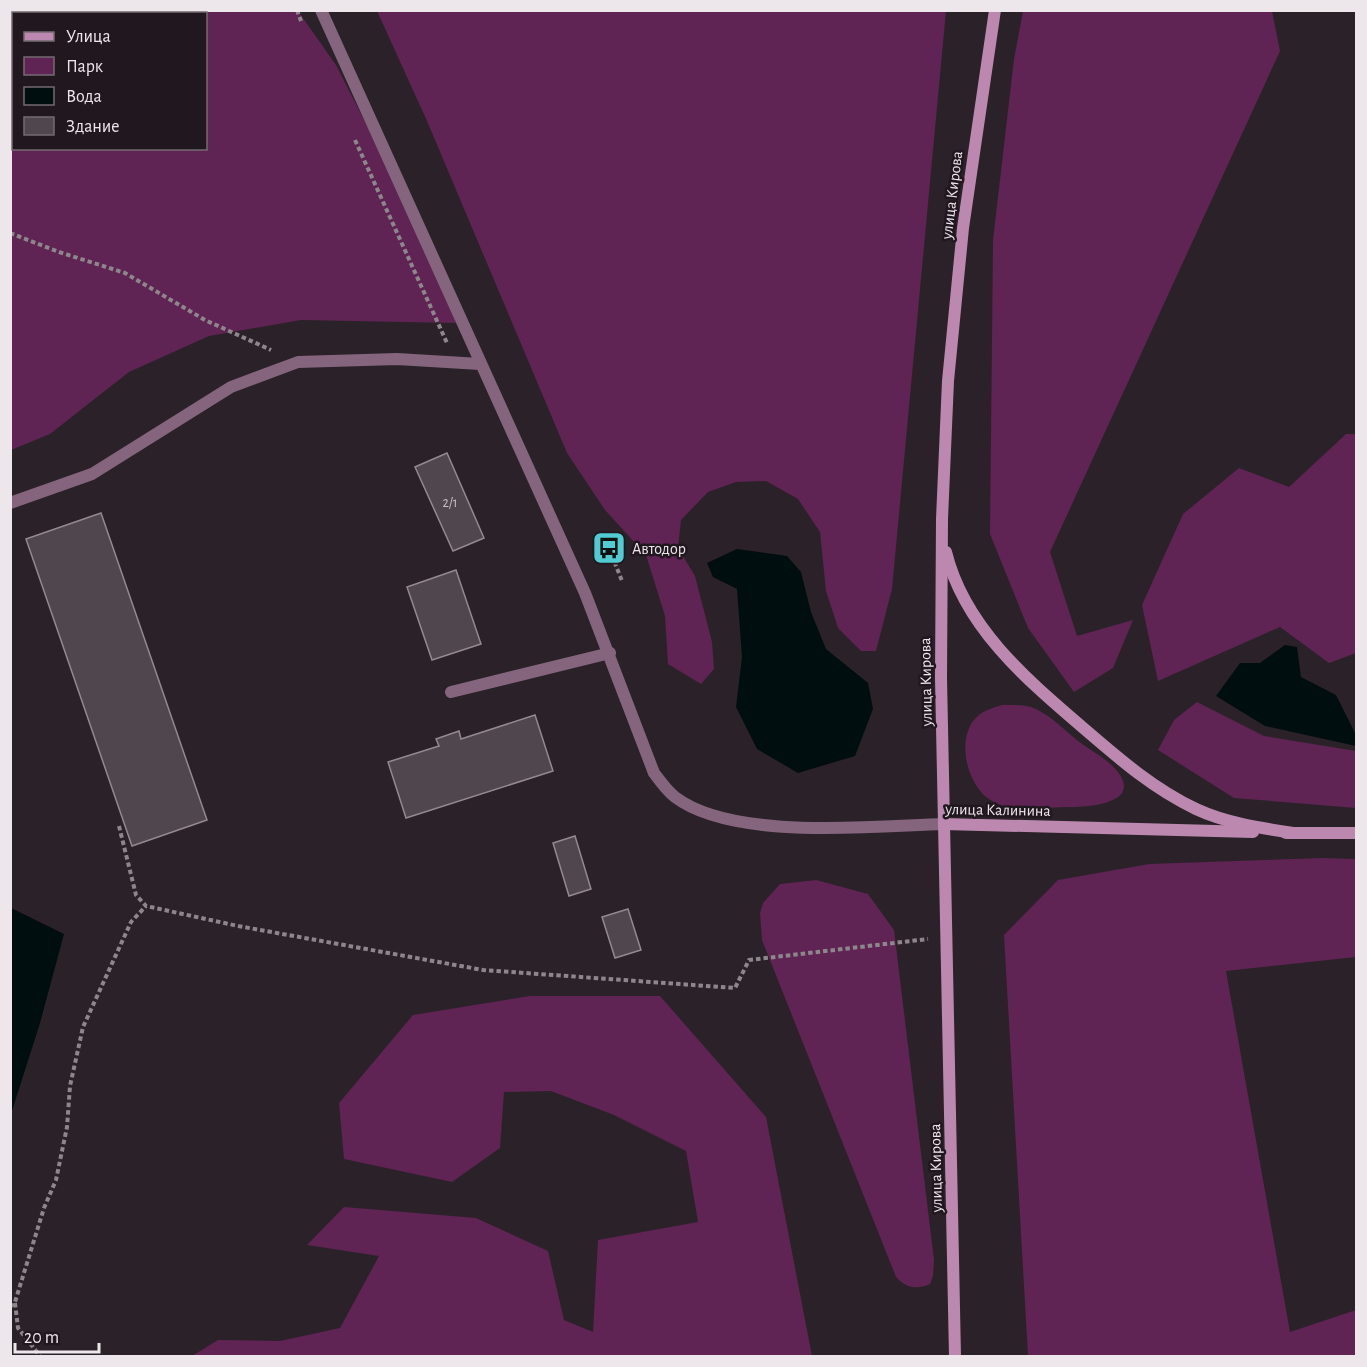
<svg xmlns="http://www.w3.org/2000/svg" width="1367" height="1367" font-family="'Alegreya Sans',sans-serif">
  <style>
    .green { fill: #5f2354; fill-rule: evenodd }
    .water { fill: #000e0f }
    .building { fill: #50474e; stroke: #948991; stroke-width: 1.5 }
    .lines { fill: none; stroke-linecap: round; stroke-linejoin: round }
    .path { stroke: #8d868b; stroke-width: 4; stroke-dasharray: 4.5 3; stroke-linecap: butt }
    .service { stroke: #85647d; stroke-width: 12 }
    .tertiary { stroke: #85647d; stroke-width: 12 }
    .secondary { stroke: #bc88af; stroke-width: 12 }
    .labels { text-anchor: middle; stroke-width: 5; stroke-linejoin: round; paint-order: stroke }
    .number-label { font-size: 14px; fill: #c6bfc4 }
    .street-label { font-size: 16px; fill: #ede7eb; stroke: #21181f }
    .poi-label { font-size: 16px; fill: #ede7eb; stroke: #21181f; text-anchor: start }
  </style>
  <rect width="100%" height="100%" fill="#2a2228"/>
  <g class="green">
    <path d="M11,11H298L336,65L423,235L456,323L301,320L209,336L129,372L50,434L11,450ZM14,14H206V148H14Z"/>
    <path d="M377,11H946L892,589L876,651H861L838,628L826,591L820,532L798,499L766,481L736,482L708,492L681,520L678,548L695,576L712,642L714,669L701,684L668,664L665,616L646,555L605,510L567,453L427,121Z"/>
    <path d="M1023,11H1272L1280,51L1050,552L1077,636L1133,620L1113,668L1074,692L1028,628L990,534L993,240L1014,59Z"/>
    <path d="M1346,434H1356V653L1329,663L1280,627L1158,681L1142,605L1183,514L1239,468L1289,487Z"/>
    <path d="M1197,702L1264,736L1356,751V808L1234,798L1158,750L1174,720Z"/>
    <path d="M1002,705C1014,705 1027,704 1038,710C1052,717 1066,731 1078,741C1090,750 1109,760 1118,772C1142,804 1087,807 1069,807C1046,807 1013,813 992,801C968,788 956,742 974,720C981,711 992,708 1002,705Z"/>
    <path d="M1323,858L1356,859V957L1226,971L1290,1332L1356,1310V1356H1028L1004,935L1058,880L1149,864Z"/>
    <path d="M816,880L868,894L894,930L934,1260L933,1276L930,1284C916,1290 906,1288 896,1277L762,940L760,913L763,903L780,884Z"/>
    <path d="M530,996H660L766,1117L812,1356H192L218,1340L280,1341L340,1328L379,1256L307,1245L344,1207L476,1218L548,1251L564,1320L593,1332L598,1240L698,1222L686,1151L614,1115L551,1091L504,1092L500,1148L452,1182L344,1159L339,1103L413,1015Z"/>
  </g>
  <g class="water">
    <path d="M737,549L787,556L801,572L811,612L826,649L868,683L873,709L855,756L798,773L757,749L736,707L742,657L737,589L713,577L707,563Z"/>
    <path d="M1285,645L1297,647L1301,677L1336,695L1356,735V746L1265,726L1216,696L1240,663H1260Z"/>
    <path d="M11,908L64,934L40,1023L11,1114Z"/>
  </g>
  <g class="building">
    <path d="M447,453L484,538L453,551L415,467Z"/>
    <path d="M101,513L207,820L132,846L26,539Z"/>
    <path d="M456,570L481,644L432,660L407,587Z"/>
    <path d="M535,715L553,771L406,818L388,762L439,746L436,739L459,731L461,739Z"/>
    <path d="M575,836L591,889L569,896L553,843Z"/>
    <path d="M628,909L641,950L615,958L602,917Z"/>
  </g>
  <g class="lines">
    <g class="path">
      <path d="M297,10L301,21"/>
      <path d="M355,140L447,343"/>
      <path d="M10,233L59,252L125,273L205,320L271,350"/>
      <path d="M609,548L622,581"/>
      <path d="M119,826L136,895L146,906L238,926L483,970L735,988L749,960L928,939"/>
      <path d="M15,1303L18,1328L40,1356"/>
      <path d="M10,1307L15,1302L44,1208L56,1180L67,1127L70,1086L83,1027L131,922L146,906"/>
    </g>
    <g class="service">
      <path d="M10,503L92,474L231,387L298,362L397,359L480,364"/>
      <path d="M451,692L610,653"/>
    </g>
    <path class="tertiary" d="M321,10L585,593L654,773C660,781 667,791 675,797C733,841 873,826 944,824"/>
    <g class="secondary">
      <path d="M946,552C964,626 1025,678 1081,726C1117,757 1152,788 1196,809C1226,823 1260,828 1293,833"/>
      <path d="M944,824L1253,832"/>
      <path d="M1286,833H1356"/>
      <path d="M955,1356L941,678L942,519L948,381L963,228L995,10"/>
    </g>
  </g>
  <defs>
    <symbol id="bus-square" viewBox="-11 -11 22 22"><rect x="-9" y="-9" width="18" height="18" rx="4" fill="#51ccd2" stroke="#21181f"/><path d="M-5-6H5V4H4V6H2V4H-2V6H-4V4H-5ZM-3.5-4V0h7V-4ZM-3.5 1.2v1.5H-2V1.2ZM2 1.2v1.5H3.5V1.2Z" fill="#111"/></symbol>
  </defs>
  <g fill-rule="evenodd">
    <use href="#bus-square" x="590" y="529" width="38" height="38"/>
  </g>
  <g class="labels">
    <g class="number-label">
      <text x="450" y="507">2/1</text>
    </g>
    <g class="street-label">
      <text transform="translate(951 195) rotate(-83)" y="6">улица Кирова</text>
      <text transform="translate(925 682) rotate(-91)" y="6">улица Кирова</text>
      <text transform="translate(998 809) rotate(1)" y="6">улица Калинина</text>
      <text transform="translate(935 1168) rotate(-91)" y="6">улица Кирова</text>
    </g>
    <g class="poi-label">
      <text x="632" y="554">Автодор</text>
    </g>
  </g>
  <rect width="1367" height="1367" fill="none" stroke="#ede7eb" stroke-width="24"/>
  <rect x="12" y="12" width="195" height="138" fill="#21181f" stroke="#736b71" stroke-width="1.5"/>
  <rect x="24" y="32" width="30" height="9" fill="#bc88af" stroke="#736b71" stroke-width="1.5"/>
  <text x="66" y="42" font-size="18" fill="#ede7eb">Улица</text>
  <rect x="24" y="57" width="30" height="18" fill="#5f2354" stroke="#736b71" stroke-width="1.5"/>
  <text x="66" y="72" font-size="18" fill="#ede7eb">Парк</text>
  <rect x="24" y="87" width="30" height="18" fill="#000e0f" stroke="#736b71" stroke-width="1.5"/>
  <text x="66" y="102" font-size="18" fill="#ede7eb">Вода</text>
  <rect x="24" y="117" width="30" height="18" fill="#50474e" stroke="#736b71" stroke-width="1.5"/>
  <text x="66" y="132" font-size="18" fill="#ede7eb">Здание</text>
  <path d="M15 1343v9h84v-9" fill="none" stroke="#ede7eb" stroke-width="3"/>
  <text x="24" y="1343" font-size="18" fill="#ede7eb" stroke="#21181f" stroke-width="4.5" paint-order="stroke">20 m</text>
</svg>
